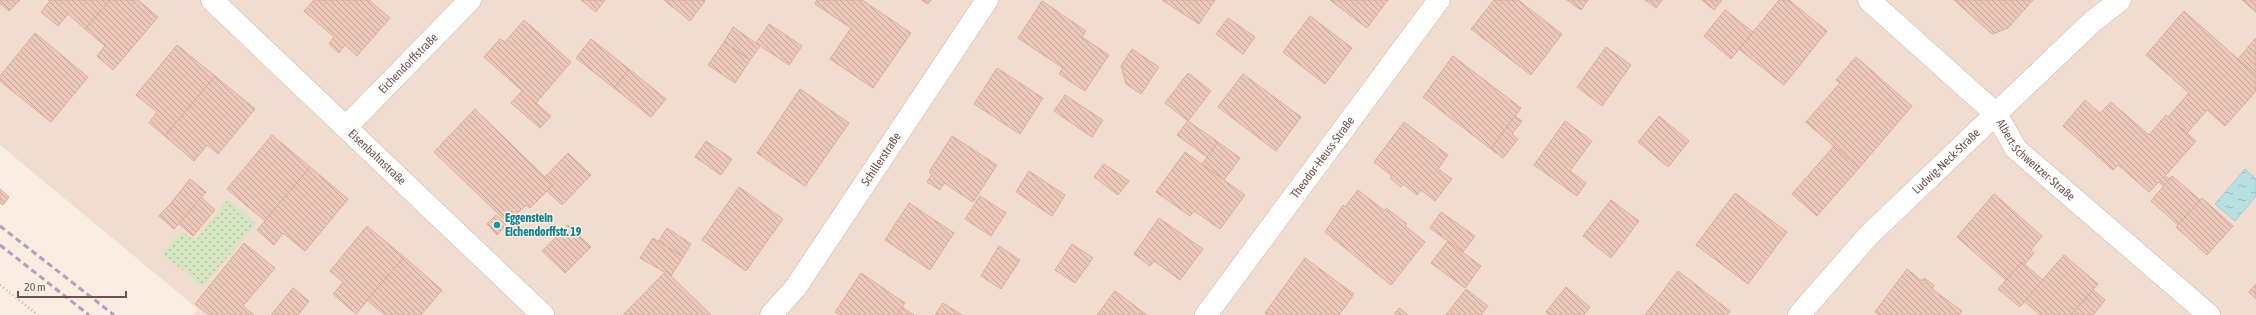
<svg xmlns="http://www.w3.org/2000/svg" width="2256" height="315" font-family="'Asap Condensed',sans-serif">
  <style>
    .residential { fill: #f0ddd0 }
    .grass { fill: url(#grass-dots) }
    .water { fill: url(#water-ripples); stroke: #9fd1d1 }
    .building { fill: url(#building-back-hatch); stroke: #ddac9d }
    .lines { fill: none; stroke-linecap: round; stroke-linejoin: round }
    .street-casing { stroke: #c9b3a9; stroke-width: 23 }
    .path { stroke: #d0ab9f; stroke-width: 2.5; stroke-dasharray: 1 3; stroke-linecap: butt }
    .street { stroke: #fff; stroke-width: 22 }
    .rail { stroke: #aea1c1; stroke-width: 3; stroke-dasharray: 6 4; stroke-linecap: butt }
    .culture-dot { fill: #0f9aa8; stroke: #fdf1e6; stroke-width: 1.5 }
    .labels { text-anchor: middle; stroke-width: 3; stroke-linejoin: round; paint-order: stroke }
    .street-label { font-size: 12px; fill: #6e524a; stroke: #fdf1e6 }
    .culture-label { font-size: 12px; font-weight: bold; fill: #0d838f; stroke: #fdf1e6; text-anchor: start }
  </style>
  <defs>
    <pattern id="grass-dots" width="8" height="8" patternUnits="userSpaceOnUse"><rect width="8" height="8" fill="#d5e5c1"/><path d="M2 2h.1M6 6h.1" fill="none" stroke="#b1bc9f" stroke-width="1.8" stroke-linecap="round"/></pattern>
    <pattern id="water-ripples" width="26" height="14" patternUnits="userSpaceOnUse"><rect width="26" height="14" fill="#b8e0e1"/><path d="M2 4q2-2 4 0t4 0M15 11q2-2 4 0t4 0" fill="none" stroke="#9ab8b8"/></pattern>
    <pattern id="building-back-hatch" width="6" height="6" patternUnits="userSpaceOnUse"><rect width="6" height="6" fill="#ecc8bb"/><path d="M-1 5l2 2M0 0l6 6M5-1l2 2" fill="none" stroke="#c3a59a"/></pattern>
  </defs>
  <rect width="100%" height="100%" fill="#f9ece1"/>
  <path class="residential" d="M0,0H2256V315H194L198,309L0,145Z"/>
  <path class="grass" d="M228,199L256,224L203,286L162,254L182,231L195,241Z"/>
  <path class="water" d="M2245,169L2256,179V196L2235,221L2215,204Z"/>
  <g class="building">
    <path d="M0,0H20L9,11L1,4L0,5Z"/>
    <path d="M48,0H110L85,29L68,14L58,26L41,12L50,1Z"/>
    <path d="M110,0H138L158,17L113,70L97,56L105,46L85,29Z"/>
    <path d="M314,0H369L390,18L357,56L345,45L339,53L329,44L334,37L304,11Z"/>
    <path d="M581,0H605L596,12Z"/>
    <path d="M664,0H704L705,1L690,21Z"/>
    <path d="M817,0H862L911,33L873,88L830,59L851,28L815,4Z"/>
    <path d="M921,0H931L928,4Z"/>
    <path d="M1162,0H1215L1199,24Z"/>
    <path d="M1330,0H1388L1367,28Z"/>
    <path d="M1494,0H1518L1562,34L1531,75L1471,29Z"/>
    <path d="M1567,0H1588L1581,10Z"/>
    <path d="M1645,0H1662L1656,8Z"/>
    <path d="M1702,0H1722L1714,10Z"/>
    <path d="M1779,0H1789L1827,31L1784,85L1739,49Z"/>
    <path d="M1954,0H2033L2008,28L1992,34Z"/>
    <path d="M2242,0H2256V12Z"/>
    <path d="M1042,1L1086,31L1082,37L1109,55L1085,91L1059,74L1063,68L1018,38Z"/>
    <path d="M1725,10L1753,32L1731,59L1704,36Z"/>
    <path d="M2184,11L2256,75V91L2225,126L2207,110L2187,133L2168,117L2189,93L2146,55Z"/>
    <path d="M1310,16L1352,48L1325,84L1283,52Z"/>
    <path d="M1228,18L1255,37L1243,54L1216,34Z"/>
    <path d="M524,20L571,62L536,103L484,57L500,39L505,42Z"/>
    <path d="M769,24L802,46L789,65L756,43Z"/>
    <path d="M733,27L760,46L750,60L724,42Z"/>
    <path d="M35,33L88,77L51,122L0,81V76Z"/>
    <path d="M591,39L629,69L614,88L576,58Z"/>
    <path d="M2255,39H2256V75L2238,59Z"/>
    <path d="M724,42L750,60L735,83L708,65Z"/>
    <path d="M177,45L215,76L165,136L149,123L157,112L136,95Z"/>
    <path d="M1606,47L1631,65L1602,106L1577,87Z"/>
    <path d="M1132,49L1159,67L1141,94L1126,84L1121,66Z"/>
    <path d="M1453,56L1521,108L1491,149L1423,97Z"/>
    <path d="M1856,57L1912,106L1859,168L1806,122L1840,83L1836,80Z"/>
    <path d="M997,68L1043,98L1020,134L974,104Z"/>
    <path d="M629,69L666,99L651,117L614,88Z"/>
    <path d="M1188,73L1211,91L1188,121L1165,103Z"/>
    <path d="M1243,74L1301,117L1276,151L1218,107Z"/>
    <path d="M215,76L255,109L218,154L207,145L194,161L165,136Z"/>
    <path d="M800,89L849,123L805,186L757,153Z"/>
    <path d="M522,91L551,116L540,128L511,103Z"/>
    <path d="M1065,95L1103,120L1092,137L1054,111Z"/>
    <path d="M2085,100L2100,113L2111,102L2149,135L2166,115L2196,141L2165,176L2170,179L2164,186L2159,182L2149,192L2118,165L2113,170L2063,126Z"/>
    <path d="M475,109L553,185L530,208L526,205L508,223L434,152Z"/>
    <path d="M1515,116L1522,121L1512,134L1518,139L1503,158L1491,149Z"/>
    <path d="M1659,116L1689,141L1668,167L1638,142Z"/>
    <path d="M1188,121L1218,142L1207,157L1177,135Z"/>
    <path d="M1565,121L1592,141L1570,171L1586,183L1577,196L1534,165Z"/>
    <path d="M1404,122L1448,155L1438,169L1452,179L1435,201L1421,190L1417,195L1403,184L1401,187L1390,178L1392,176L1374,162Z"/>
    <path d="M272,135L310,167L265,221L227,189Z"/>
    <path d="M952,136L997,165L973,202L944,183L940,190L927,182L932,174L929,172Z"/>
    <path d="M706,141L732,159L721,175L695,157Z"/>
    <path d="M1218,142L1240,158L1224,180L1202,164Z"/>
    <path d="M1834,146L1859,168L1817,216L1792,194Z"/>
    <path d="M1185,152L1245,195L1220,229L1194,211L1190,216L1156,192Z"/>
    <path d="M568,153L591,175L562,205L547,191L553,185L545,177Z"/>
    <path d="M1104,164L1129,181L1118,195L1094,177Z"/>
    <path d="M310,167L348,199L305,251L283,233L274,245L257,230Z"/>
    <path d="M1029,171L1065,195L1052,216L1016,192Z"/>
    <path d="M2172,176L2200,200L2178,225L2151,201Z"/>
    <path d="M190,179L206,192L186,216L171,203Z"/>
    <path d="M739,187L783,219L746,271L702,240Z"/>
    <path d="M0,189L9,197L3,205L0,203Z"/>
    <path d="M1358,190L1385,211L1386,208L1407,224L1405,226L1425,242L1391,285L1325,232L1343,205L1345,207Z"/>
    <path d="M1735,193L1787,232L1748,284L1696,245Z"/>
    <path d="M1994,194L2042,236L2031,250L2034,253L2025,264L2022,262L2006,280L1957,237Z"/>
    <path d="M980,196L1006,213L991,236L965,219Z"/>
    <path d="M201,197L215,210L193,236L179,224Z"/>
    <path d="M2202,198L2233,226L2207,255L2176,227Z"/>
    <path d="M1611,200L1639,221L1611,258L1583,236Z"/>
    <path d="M171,203L186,216L174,229L159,216Z"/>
    <path d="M909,203L954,233L930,270L885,240Z"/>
    <path d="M1441,212L1475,236L1463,252L1430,228Z"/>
    <path d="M496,215L506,225L497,235L487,224Z"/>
    <path d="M1159,218L1203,249L1180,280L1154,261L1150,266L1134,254Z"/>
    <path d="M568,225L591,247L565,273L542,251Z"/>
    <path d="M367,226L404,257L356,314L333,294L343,282L330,271Z"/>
    <path d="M667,228L691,244L683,257L658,242Z"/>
    <path d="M653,238L683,257L671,276L640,258Z"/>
    <path d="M1448,241L1481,266L1465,288L1431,263Z"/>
    <path d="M244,243L275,268L243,306L254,315H209L195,304Z"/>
    <path d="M1072,244L1093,258L1075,283L1055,270Z"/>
    <path d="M999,246L1020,260L1001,289L981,276Z"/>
    <path d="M2064,255L2098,284L2071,315H2040L2024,301Z"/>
    <path d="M404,257L442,290L421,315H385L367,300Z"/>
    <path d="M1305,258L1354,294L1339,315H1268L1265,313Z"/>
    <path d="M2022,262L2043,280L2020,307L1998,289Z"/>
    <path d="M1907,269L1922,281L1924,278L1934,285L1932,289L1962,311L1959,315H1880L1875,312Z"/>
    <path d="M666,271L671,276L711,315H623Z"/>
    <path d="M1678,271L1730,311L1727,315H1645Z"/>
    <path d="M861,273L905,303L897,315H840L835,312Z"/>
    <path d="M2256,284V299L2249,292Z"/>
    <path d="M1566,287L1590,307L1584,315H1550L1546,312Z"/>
    <path d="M293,288L309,301L298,315H271Z"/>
    <path d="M1466,289L1488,306L1481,315H1446Z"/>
    <path d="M2093,290L2105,300L2093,315H2071Z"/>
    <path d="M1115,291L1147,315H1097Z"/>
    <path d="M943,303L962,315H935Z"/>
    <path d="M902,307L914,315H897Z"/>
    <path d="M1399,308L1408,315H1394Z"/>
  </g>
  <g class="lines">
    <defs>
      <g id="street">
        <path id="s1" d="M212,0L543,315"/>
        <path id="s2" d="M1869,0L1996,114L2016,149L2209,315"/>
        <path id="s3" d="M346,127L470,0"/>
        <path id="s4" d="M771,315L796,287L987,0"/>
        <path id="s5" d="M1206,315L1439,0"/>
        <path id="s6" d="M1799,315L1868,236L2092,22L2120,0"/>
      </g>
    </defs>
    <use href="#street" class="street-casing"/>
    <path class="path" d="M0,285L38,315"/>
    <use href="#street" class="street"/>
    <g class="rail">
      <path d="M0,226L114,315"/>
      <path d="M0,245L89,315"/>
    </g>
  </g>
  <circle class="culture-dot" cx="497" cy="225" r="4"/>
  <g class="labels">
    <g class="street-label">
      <text dy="4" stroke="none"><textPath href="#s3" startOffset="89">Eichendorffstraße</textPath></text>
      <text dy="4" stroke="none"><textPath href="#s1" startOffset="228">Eisenbahnstraße</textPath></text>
      <text dy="4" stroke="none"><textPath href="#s5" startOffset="196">Theodor-Heuss-Straße</textPath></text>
      <text dy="4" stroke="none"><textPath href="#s4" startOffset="191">Schillerstraße</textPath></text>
      <text dy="4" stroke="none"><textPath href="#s2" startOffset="232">Albert-Schweitzer-Straße</textPath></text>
      <text dy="4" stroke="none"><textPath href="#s6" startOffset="213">Ludwig-Neck-Straße</textPath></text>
    </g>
    <g class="culture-label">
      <text x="505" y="222">Eggenstein<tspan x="505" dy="14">Eichendorffstr. 19</tspan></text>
    </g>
  </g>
  <path d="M18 291v6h108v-6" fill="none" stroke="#6e524a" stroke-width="2"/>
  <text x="24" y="291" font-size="12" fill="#6e524a" stroke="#fdf1e6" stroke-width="3" paint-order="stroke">20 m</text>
</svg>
